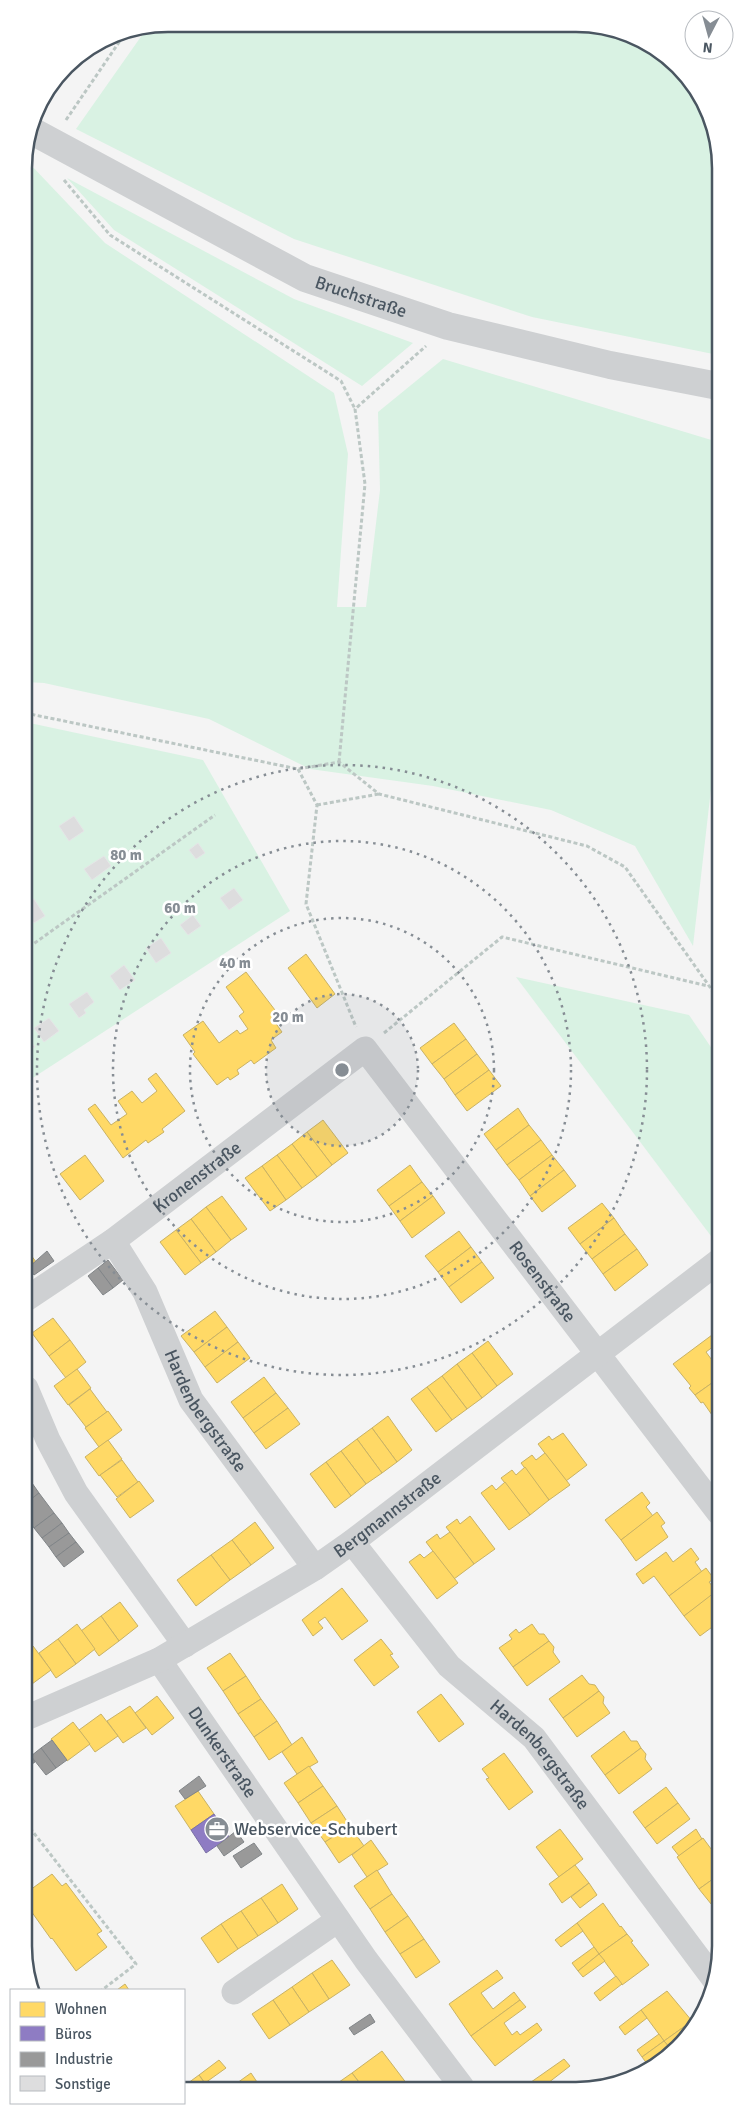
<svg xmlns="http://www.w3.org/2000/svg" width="744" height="2114" font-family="Signika,sans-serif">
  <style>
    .green { fill: #d9f2e3 }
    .homes { fill: #ffd966; stroke: #c9b264 }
    .offices { fill: #8e7cc3; stroke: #7a71a6 }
    .industry { fill: #999; stroke: #818588 }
    .building { fill: #ddddde; stroke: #e5e6e7 }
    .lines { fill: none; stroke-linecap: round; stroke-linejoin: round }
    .path { stroke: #bcc7c4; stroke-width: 3; stroke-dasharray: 4 2.5; stroke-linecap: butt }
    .minor { stroke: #ced0d2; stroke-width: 25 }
    .tertiary { stroke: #ced0d2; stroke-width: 28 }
    .ring { fill: none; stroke: #868d94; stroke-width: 2.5; stroke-dasharray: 2.5 5 }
    .labels { text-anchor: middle; stroke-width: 5; stroke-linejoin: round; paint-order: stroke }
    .street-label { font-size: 18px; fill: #4a5661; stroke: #fff }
    .poi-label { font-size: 18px; fill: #4a5661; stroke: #fff; text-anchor: start }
    .rim { fill: none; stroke: #4a5661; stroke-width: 2.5 }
    .centre { fill: #868d94; stroke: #fff; stroke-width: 2.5 }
    .ring-label { font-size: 15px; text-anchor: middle; font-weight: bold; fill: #868d94; stroke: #fff; stroke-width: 5; stroke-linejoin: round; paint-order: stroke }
  </style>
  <rect width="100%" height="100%" fill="#f4f4f4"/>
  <g class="green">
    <path d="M168,24L604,27L678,66L717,140L718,355L532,317L294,239L76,129L147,28Z"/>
    <path d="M24,161L30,164L105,243L334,393L348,454L337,607H366L380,490L378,412L443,359L718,442V728L693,946L635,846L551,810L433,786L310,769L209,719L44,683L25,682Z"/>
    <path d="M67,178L294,299L413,343L362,386L114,230Z"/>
    <path d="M25,722L203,760L290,911L25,1083Z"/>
    <path d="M516,977L689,1015L719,1059V1237L714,1240Z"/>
  </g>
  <g class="homes">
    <path d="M306,954L335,994L317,1008L288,968Z"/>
    <path d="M246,972L278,1014L272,1018L282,1032L271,1040L276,1048L254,1064L251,1060L237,1070L239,1074L230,1080L228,1077L217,1085L193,1054L195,1052L183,1035L203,1021L219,1043L237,1030L240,1034L248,1029L239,1016L244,1012L226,987Z"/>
    <path d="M454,1023L466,1039L432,1064L420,1048Z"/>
    <path d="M466,1039L477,1054L444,1079L432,1064Z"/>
    <path d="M477,1054L489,1070L455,1095L444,1079Z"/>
    <path d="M489,1070L501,1086L467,1111L455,1095Z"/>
    <path d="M156,1073L185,1111L162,1129L164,1132L148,1143L146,1140L123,1158L88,1109L95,1104L111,1125L127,1114L118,1101L132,1091L142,1103L157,1091L148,1079Z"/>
    <path d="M518,1108L529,1125L496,1150L484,1134Z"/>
    <path d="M323,1120L348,1153L332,1165L307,1132Z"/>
    <path d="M529,1125L541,1140L507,1165L496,1150Z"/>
    <path d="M307,1132L332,1165L317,1177L292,1144Z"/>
    <path d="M541,1140L552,1155L519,1180L507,1165Z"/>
    <path d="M292,1144L317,1177L302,1188L277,1155Z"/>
    <path d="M85,1155L104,1181L80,1200L60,1174Z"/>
    <path d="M277,1155L302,1188L286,1200L262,1166Z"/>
    <path d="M552,1155L564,1170L530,1196L519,1180Z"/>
    <path d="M410,1165L422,1182L389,1206L377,1190Z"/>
    <path d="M262,1166L286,1200L270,1211L245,1178Z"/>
    <path d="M564,1170L576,1186L542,1212L530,1196Z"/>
    <path d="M422,1182L433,1196L400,1221L389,1206Z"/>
    <path d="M222,1196L247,1229L231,1240L206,1207Z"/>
    <path d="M433,1196L445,1213L412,1238L400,1221Z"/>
    <path d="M602,1203L614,1218L580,1244L568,1228Z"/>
    <path d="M206,1207L231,1240L216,1252L191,1219Z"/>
    <path d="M614,1218L625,1234L592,1259L580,1244Z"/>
    <path d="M191,1219L216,1252L201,1263L176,1230Z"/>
    <path d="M176,1230L201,1263L185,1275L160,1242Z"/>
    <path d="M459,1231L471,1247L438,1272L425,1256Z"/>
    <path d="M625,1234L637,1249L603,1274L592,1259Z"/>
    <path d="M471,1247L482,1262L449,1287L438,1272Z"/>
    <path d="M26,1248L36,1262L26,1269Z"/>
    <path d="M637,1249L648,1265L615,1291L603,1274Z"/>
    <path d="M482,1262L494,1278L461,1303L449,1287Z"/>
    <path d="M215,1311L227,1327L194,1352L181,1336Z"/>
    <path d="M53,1318L70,1340L49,1356L32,1333Z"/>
    <path d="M227,1327L238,1342L205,1367L194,1352Z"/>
    <path d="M712,1335L718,1343L706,1352L717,1367L719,1366V1378L695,1395L689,1388L691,1386L673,1364Z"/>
    <path d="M70,1340L86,1362L66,1378L49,1356Z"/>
    <path d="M488,1341L513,1374L497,1386L472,1353Z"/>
    <path d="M238,1342L250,1358L217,1383L205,1367Z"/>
    <path d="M472,1353L497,1386L482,1398L457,1364Z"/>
    <path d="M457,1364L482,1398L467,1409L442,1376Z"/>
    <path d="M77,1369L91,1388L68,1405L54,1386Z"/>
    <path d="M442,1376L467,1409L452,1420L427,1387Z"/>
    <path d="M264,1377L276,1393L243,1418L231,1402Z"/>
    <path d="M719,1378V1425L703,1402L701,1403L695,1395Z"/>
    <path d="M427,1387L452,1420L436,1432L411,1399Z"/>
    <path d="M90,1389L107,1412L86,1427L69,1405Z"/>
    <path d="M276,1393L288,1408L254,1433L243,1418Z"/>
    <path d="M288,1408L300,1424L266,1449L254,1433Z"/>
    <path d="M108,1411L122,1430L99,1447L85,1428Z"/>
    <path d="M388,1416L412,1450L397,1462L372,1428Z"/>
    <path d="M372,1428L397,1462L382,1473L357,1439Z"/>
    <path d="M563,1433L587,1465L566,1481L538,1444L549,1436L552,1440Z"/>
    <path d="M357,1439L382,1473L366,1484L341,1451Z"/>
    <path d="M108,1440L122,1459L99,1476L85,1457Z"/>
    <path d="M341,1451L366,1484L351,1496L326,1462Z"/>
    <path d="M545,1453L570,1485L549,1500L521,1463L532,1455L536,1460Z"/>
    <path d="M122,1460L138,1482L117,1497L100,1475Z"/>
    <path d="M326,1462L351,1496L335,1508L310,1474Z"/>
    <path d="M525,1467L549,1500L530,1515L501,1478L512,1470L516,1475Z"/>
    <path d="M139,1481L154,1501L130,1518L116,1499Z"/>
    <path d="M505,1482L530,1515L509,1530L481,1493L492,1485L496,1490Z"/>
    <path d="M642,1492L650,1503L646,1507L653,1516L621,1540L605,1520Z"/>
    <path d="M657,1512L665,1523L661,1526L668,1537L636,1561L621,1540Z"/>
    <path d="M470,1516L495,1549L474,1564L446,1527L457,1519L460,1524Z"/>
    <path d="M255,1522L274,1548L251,1565L232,1540Z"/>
    <path d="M450,1532L474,1564L454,1579L426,1542L437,1534L440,1539Z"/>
    <path d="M232,1540L251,1565L230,1580L211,1555Z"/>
    <path d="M691,1548L699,1559L695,1562L702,1572L669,1596L654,1576L643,1584L636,1574L666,1552L673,1562Z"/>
    <path d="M433,1551L458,1583L437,1599L409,1562L420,1554L424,1558Z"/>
    <path d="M211,1555L230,1580L196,1606L177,1580Z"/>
    <path d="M706,1568L714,1579L709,1582L717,1592L684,1616L669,1596Z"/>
    <path d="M342,1588L368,1621L342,1640L325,1617L318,1622L323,1628L313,1636L302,1620Z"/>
    <path d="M719,1589V1622L700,1636L684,1616Z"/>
    <path d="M120,1602L138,1626L119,1641L101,1616Z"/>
    <path d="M101,1616L119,1641L99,1656L81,1631Z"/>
    <path d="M77,1624L95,1649L76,1664L58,1639Z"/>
    <path d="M532,1624L539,1634H544L549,1641L513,1667L499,1648L512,1639L509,1635L516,1629L519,1633Z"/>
    <path d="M58,1639L76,1664L56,1678L39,1653Z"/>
    <path d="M381,1639L393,1654L390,1655L399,1667L374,1686L354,1660Z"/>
    <path d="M549,1641L554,1647L553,1652L560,1662L527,1686L513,1667Z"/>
    <path d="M33,1646L51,1670L32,1684L26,1676V1651Z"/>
    <path d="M230,1653L246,1676L223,1691L207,1668Z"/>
    <path d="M582,1675L589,1684L595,1685L599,1691L563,1718L549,1699Z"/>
    <path d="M26,1676L32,1684L26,1689Z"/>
    <path d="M246,1676L261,1699L238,1714L223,1691Z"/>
    <path d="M599,1691L604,1697L603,1703L610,1713L577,1737L563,1718Z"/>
    <path d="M441,1694L464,1724L439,1742L417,1712Z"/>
    <path d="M157,1696L174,1718L152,1735L135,1713Z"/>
    <path d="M261,1699L277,1721L254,1737L238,1714Z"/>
    <path d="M130,1706L146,1728L123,1743L107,1721Z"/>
    <path d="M101,1714L118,1736L95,1752L79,1730Z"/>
    <path d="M277,1721L292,1745L269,1760L254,1737Z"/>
    <path d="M73,1722L90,1744L67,1761L51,1739Z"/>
    <path d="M624,1731L631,1741H637L641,1748L605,1775L591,1756Z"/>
    <path d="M302,1737L318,1762L297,1774L282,1752Z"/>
    <path d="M641,1748L646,1754L645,1759L652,1769L619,1794L605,1775Z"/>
    <path d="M504,1753L533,1792L509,1810L486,1779L489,1778L482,1769Z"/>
    <path d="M309,1766L323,1786L298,1803L284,1783Z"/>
    <path d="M323,1786L337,1806L311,1823L298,1803Z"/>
    <path d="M666,1787L678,1803L645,1828L633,1812Z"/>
    <path d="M198,1791L214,1814L191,1830L175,1806Z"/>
    <path d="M678,1803L690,1819L657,1844L645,1828Z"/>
    <path d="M337,1806L350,1826L325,1842L311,1823Z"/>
    <path d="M350,1826L364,1846L339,1863L325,1842Z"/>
    <path d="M560,1829L583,1859L559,1877L536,1847Z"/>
    <path d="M696,1829L702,1839L679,1856L672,1847Z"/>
    <path d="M703,1838L720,1861V1874L699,1889L677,1857Z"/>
    <path d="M371,1840L388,1864L367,1877L352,1855Z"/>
    <path d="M575,1865L589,1883L562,1903L549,1884Z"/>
    <path d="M377,1870L392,1894L370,1909L354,1886Z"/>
    <path d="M52,1874L62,1886L66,1883L102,1931L97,1934L107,1947L76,1971L52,1938L51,1939L26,1904V1893Z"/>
    <path d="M720,1874V1915L699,1889Z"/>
    <path d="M589,1883L597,1895L580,1908L571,1897Z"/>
    <path d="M282,1884L298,1909L278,1923L261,1898Z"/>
    <path d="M392,1894L408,1916L385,1932L370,1909Z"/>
    <path d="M261,1898L278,1923L258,1936L241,1911Z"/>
    <path d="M603,1903L620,1927L621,1926L627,1934L599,1954L577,1923Z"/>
    <path d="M241,1911L258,1936L238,1949L221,1924Z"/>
    <path d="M408,1916L424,1939L400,1954L385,1932Z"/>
    <path d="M577,1923L583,1931L561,1947L555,1940Z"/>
    <path d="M221,1924L238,1949L218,1963L201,1938Z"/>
    <path d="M627,1934L633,1941L631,1942L649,1965L622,1985L599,1954Z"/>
    <path d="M424,1939L440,1962L416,1978L400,1954Z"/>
    <path d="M594,1947L599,1954L578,1971L572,1963Z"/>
    <path d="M599,1954L605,1961L583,1977L578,1971Z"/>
    <path d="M332,1960L350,1985L329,1999L312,1973Z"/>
    <path d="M497,1970L503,1978L481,1993L493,2009L514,1992L520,2000L471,2036L449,2004Z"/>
    <path d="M312,1973L329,1999L309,2012L292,1987Z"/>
    <path d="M616,1976L622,1984L600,2001L594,1993Z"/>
    <path d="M125,1984L129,1990H117Z"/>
    <path d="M292,1987L309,2012L290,2025L273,2000Z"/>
    <path d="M667,1991L692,2021L664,2041L641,2010Z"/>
    <path d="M273,2000L290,2025L269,2039L252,2014Z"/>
    <path d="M520,2000L526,2007L504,2023L512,2035L517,2031L520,2035L537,2023L542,2030L495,2066L471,2036Z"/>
    <path d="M641,2010L647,2018L625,2035L619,2027Z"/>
    <path d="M692,2021L695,2025L685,2041L672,2051L664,2041Z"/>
    <path d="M659,2034L664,2041L642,2057L637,2050Z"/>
    <path d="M664,2041L670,2048L648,2065L642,2057Z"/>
    <path d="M382,2051L407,2084L402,2087H363L352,2073Z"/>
    <path d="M564,2059L570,2066L548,2083L551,2087H524Z"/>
    <path d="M219,2060L226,2068L205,2083L199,2075Z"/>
    <path d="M251,2073L257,2082L249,2087H241L237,2083Z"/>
    <path d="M352,2073L358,2081L350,2087H332Z"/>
    <path d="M199,2075L208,2088H184V2086Z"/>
    <path d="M257,2082L261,2087H249Z"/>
    <path d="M581,2082L585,2087H573Z"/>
  </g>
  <path class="offices" d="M214,1814L229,1837L206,1853L191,1830Z"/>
  <g class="industry">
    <path d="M47,1251L54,1261L34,1275L29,1267Z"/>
    <path d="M108,1260L123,1280L113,1288L98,1268Z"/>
    <path d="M98,1268L113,1288L103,1295L88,1276Z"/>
    <path d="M26,1475L32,1483L26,1488Z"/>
    <path d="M32,1483L39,1493L26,1503V1488Z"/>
    <path d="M39,1493L54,1513L34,1528L26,1516V1503Z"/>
    <path d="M54,1513L62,1523L42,1538L34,1528Z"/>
    <path d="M62,1523L69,1533L49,1547L42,1538Z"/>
    <path d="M69,1533L76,1542L56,1557L49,1547Z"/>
    <path d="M76,1542L84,1552L64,1567L56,1557Z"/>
    <path d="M52,1740L67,1760L56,1768L41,1748Z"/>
    <path d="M41,1748L56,1768L46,1775L31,1756Z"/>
    <path d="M26,1749L35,1762L26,1768Z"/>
    <path d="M199,1776L206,1786L185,1799L179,1791Z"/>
    <path d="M236,1831L244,1842L224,1856L217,1846Z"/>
    <path d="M254,1843L262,1854L241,1868L233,1856Z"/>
    <path d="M370,2014L375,2022L354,2035L349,2028Z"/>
  </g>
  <g class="building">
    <path d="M74,816L84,831L69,841L59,826Z"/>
    <path d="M198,843L205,853L196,859L189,850Z"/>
    <path d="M104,856L111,866L92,880L84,869Z"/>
    <path d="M234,888L243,900L229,910L220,898Z"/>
    <path d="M34,899L45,916L34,923L25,910V906Z"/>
    <path d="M193,915L201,926L188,935L180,925Z"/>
    <path d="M161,938L171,953L156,963L146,948Z"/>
    <path d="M124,965L135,980L120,990L110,976Z"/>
    <path d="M87,992L94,1002L84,1010L86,1013L79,1018L69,1004Z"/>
    <path d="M49,1018L59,1031L44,1042L34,1028Z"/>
    <path d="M25,1034L35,1047L25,1053Z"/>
  </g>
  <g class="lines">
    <g class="path">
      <path d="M66,120L126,32"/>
      <path d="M64,180L110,235L341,381L355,409"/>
      <path d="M25,713L298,769L339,762L379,794L587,846L625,867L719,1000"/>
      <path d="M339,762L365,484L355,409L426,346"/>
      <path d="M298,769L317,805L306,904L356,1027"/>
      <path d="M317,805L379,794"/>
      <path d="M25,942L29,947L215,815"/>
      <path d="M384,1033L502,937L708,986"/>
      <path d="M26,1823L136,1964L102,1990"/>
    </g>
    <g class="minor">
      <path id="s1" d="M113,1241L145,1292L191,1400L315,1568"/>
      <path id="s2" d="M26,1299L113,1241L365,1049L719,1513"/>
      <path d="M26,1388L48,1440L76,1493L185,1645"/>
      <path id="s3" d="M352,1542L449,1666L534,1738L714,1979"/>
      <path id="s4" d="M159,1660L366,1960L462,2087"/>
      <path id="s5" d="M26,1718L159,1660L315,1568L352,1542L719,1261"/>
      <path d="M234,1992L338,1920"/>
    </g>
    <path class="tertiary" id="s6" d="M32,131L305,278L448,326L610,365L718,386"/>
  </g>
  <circle cx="342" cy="1070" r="76" fill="#868d94" fill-opacity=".12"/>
  <g class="ring">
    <circle cx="342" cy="1070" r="76"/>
    <circle cx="342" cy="1070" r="152"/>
    <circle cx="342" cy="1070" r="229"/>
    <circle cx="342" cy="1070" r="305"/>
  </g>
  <defs>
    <symbol id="office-disc" viewBox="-11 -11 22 22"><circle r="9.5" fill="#868d94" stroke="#fff"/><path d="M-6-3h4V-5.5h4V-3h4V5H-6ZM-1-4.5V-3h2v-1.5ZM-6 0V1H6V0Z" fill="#fff"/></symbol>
  </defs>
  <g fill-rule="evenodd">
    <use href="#office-disc" x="203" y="1815" width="28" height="28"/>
  </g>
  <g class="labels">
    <g class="street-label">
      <text dy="6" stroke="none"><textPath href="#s6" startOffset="369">Bruchstraße</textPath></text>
      <text dy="6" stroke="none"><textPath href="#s2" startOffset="210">Kronenstraße</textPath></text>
      <text dy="6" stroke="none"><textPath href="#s2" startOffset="714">Rosenstraße</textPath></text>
      <text dy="6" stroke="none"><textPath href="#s1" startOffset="194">Hardenbergstraße</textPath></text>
      <text dy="6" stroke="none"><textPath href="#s5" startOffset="416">Bergmannstraße</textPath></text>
      <text dy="6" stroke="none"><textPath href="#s4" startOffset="112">Dunkerstraße</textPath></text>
      <text dy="6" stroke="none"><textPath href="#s3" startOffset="285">Hardenbergstraße</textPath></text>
    </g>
    <g class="poi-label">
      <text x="234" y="1835">Webservice-Schubert</text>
    </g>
  </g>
  <path d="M0 0H744V2114H0ZM168 32H576A136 136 0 0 1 712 168V1946A136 136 0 0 1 576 2082H168A136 136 0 0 1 32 1946V168A136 136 0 0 1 168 32Z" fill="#fff" fill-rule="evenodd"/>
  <path class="rim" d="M168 32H576A136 136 0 0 1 712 168V1946A136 136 0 0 1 576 2082H168A136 136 0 0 1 32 1946V168A136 136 0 0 1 168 32Z"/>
  <circle cx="342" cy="1070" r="8" class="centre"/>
  <g class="ring-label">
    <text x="126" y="860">80 m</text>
    <text x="180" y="913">60 m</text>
    <text x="235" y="968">40 m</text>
    <text x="288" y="1022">20 m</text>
  </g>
  <rect x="10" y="1989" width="175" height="115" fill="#ffffff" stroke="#b7bbc0"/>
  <rect x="20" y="2002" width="25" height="15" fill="#ffd966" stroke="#b7bbc0"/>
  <text x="55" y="2014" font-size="15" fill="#4a5661">Wohnen</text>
  <rect x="20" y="2026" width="25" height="15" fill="#8e7cc3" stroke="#b7bbc0"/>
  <text x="55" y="2039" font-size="15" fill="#4a5661">Büros</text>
  <rect x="20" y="2052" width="25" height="15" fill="#999999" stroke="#b7bbc0"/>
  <text x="55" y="2064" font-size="15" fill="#4a5661">Industrie</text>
  <rect x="20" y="2076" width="25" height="15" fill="#ddddde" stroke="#b7bbc0"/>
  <text x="55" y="2089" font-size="15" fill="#4a5661">Sonstige</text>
  <g transform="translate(709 35) rotate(186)"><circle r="24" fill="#ffffff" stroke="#b7bbc0"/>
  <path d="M0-4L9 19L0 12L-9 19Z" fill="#868d94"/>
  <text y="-8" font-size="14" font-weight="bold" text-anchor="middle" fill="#4a5661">N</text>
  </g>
</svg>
